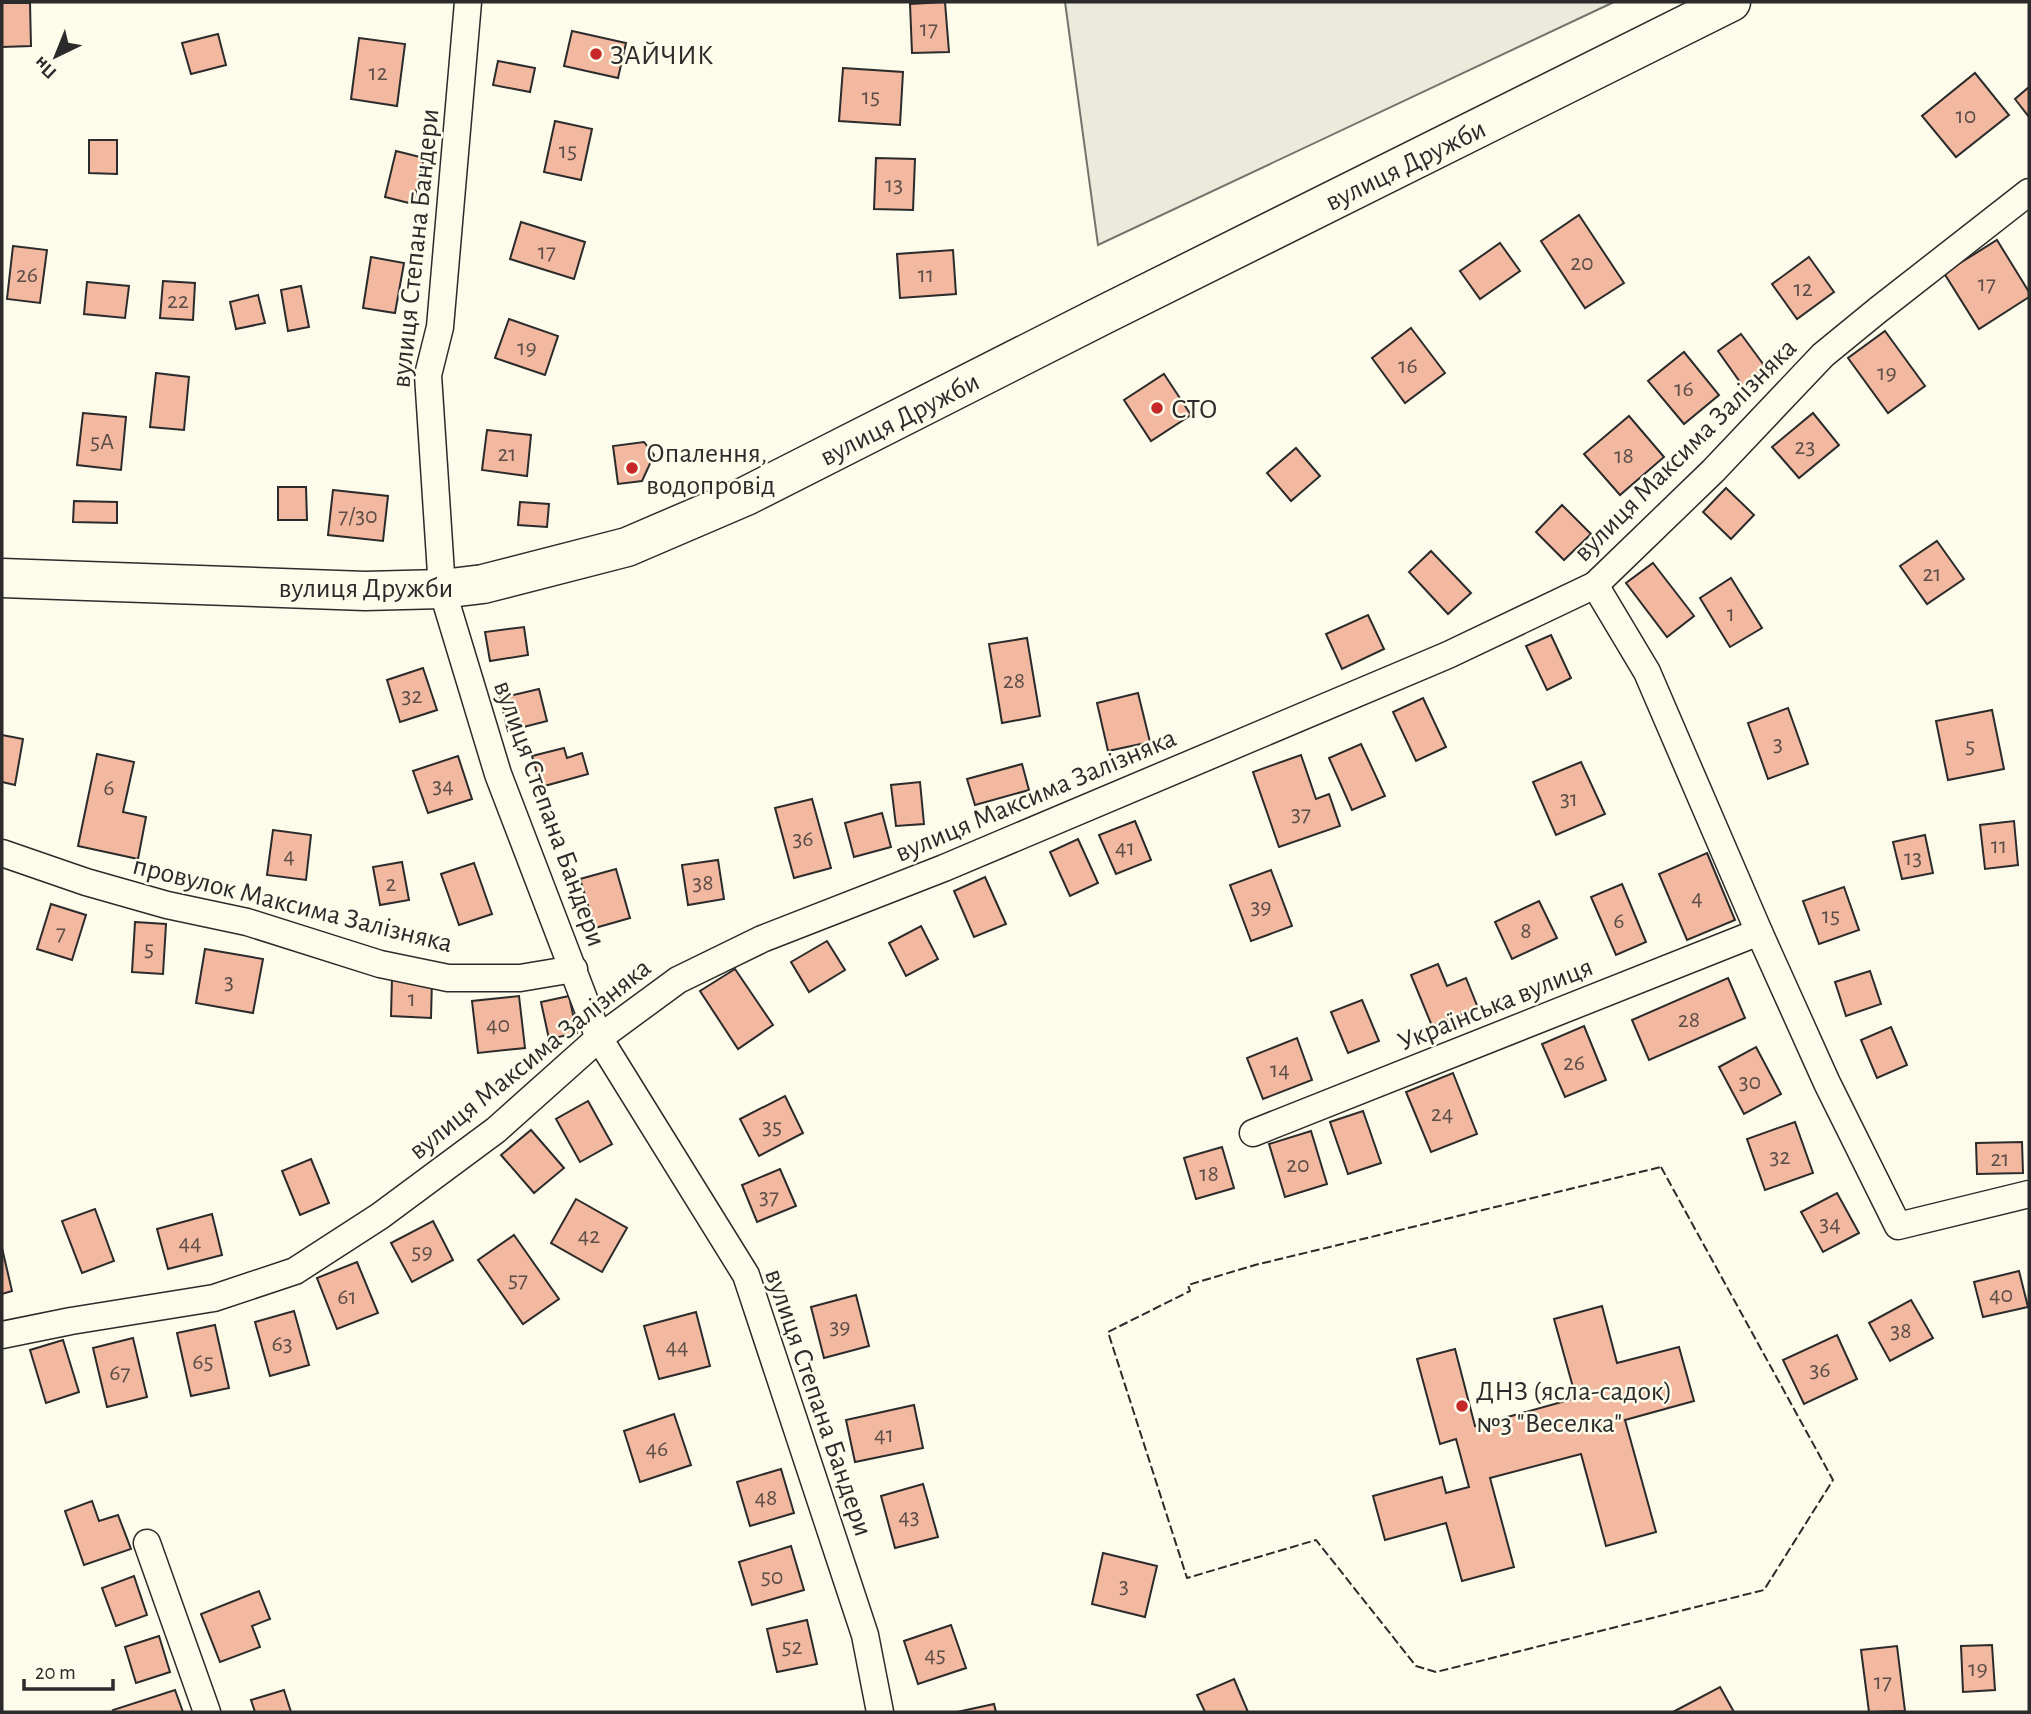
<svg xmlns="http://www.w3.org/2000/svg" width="2031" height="1714" font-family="'Alegreya Sans',sans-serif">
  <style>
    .parking { fill: #eceadb; stroke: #74746e; stroke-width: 2 }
    .building { fill: #f2b8a0; stroke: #2b2b2b; stroke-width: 2 }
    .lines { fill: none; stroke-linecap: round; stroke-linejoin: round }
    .street-casing { stroke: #2b2b2b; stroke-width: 29 }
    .primary-casing { stroke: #2b2b2b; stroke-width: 41 }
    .street { stroke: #fdfbea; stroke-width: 26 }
    .primary { stroke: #fdfbea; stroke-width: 38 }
    .fence { stroke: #2b2b2b; stroke-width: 2; stroke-dasharray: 9 3.5; stroke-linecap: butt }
    .poi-dot { fill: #c62828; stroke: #fdfbea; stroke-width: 2.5 }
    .labels { text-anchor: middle; stroke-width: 5; stroke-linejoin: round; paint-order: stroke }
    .number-label { font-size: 24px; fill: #5d4e48 }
    .poi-label { font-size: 28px; fill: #2b2b2b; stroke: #fdfbea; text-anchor: start }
    .street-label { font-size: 28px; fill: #2b2b2b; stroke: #fdfbea }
  </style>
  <rect width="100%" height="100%" fill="#fdfbea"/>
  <path class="parking" d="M1065,2H1614L1098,245Z"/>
  <g class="building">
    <path d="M945,2L949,52L912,53L910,4Z"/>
    <path d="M2,3H30L31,46L2,47Z"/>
    <path d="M572,31L626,43L618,78L564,66Z"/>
    <path d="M218,34L226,65L191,74L182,43Z"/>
    <path d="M359,38L405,44L397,106L351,99Z"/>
    <path d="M498,61L535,68L530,92L493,85Z"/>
    <path d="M843,68L903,72L900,125L839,121Z"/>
    <path d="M1975,73L2009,115L1956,157L1922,116Z"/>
    <path d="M2029,87V117L2015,99Z"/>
    <path d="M555,121L592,129L581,180L544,172Z"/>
    <path d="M89,140H117V174L89,173Z"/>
    <path d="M396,151L424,158L413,204L385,197Z"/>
    <path d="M876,158L915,159L913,210L874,209Z"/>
    <path d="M1579,215L1624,283L1585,308L1541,241Z"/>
    <path d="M521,222L585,242L574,279L510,259Z"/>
    <path d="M1997,240L2029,292V297L1979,329L1944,273Z"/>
    <path d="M1500,243L1520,271L1480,299L1460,271Z"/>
    <path d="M13,246L47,250L40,303L7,299Z"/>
    <path d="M953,250L956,294L900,298L897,254Z"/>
    <path d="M371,257L404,263L395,313L363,308Z"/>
    <path d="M1809,257L1834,292L1797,319L1772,284Z"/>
    <path d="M163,281L195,283L193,320L160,318Z"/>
    <path d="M87,282L129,286L125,318L84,314Z"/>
    <path d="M301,286L309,327L288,331L281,290Z"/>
    <path d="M258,295L265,323L236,329L230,302Z"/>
    <path d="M509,319L558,336L545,375L495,358Z"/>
    <path d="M1411,328L1445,373L1405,403L1372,358Z"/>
    <path d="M1885,331L1925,386L1888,413L1848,358Z"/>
    <path d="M1741,334L1769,372L1745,389L1718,351Z"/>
    <path d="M1684,352L1719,395L1684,424L1648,381Z"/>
    <path d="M156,373L189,377L184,430L150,427Z"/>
    <path d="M1164,374L1191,415L1151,441L1124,400Z"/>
    <path d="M83,413L126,417L121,470L77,465Z"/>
    <path d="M1813,413L1839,445L1799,478L1772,447Z"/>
    <path d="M1629,416L1664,457L1620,495L1584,454Z"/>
    <path d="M487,430L531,435L527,476L482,470Z"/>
    <path d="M644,442L654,455L642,481L618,484L613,446Z"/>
    <path d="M1296,448L1320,476L1291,501L1267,473Z"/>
    <path d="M278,487H306L307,520H278Z"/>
    <path d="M1726,488L1754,515L1731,539L1703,512Z"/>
    <path d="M333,490L388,496L383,541L328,535Z"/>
    <path d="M74,501L117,502V523L73,522Z"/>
    <path d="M520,502L549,504L547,527L518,525Z"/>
    <path d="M1562,505L1591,534L1564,560L1536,532Z"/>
    <path d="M1937,541L1964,579L1927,604L1900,566Z"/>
    <path d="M1431,551L1471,593L1448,614L1409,572Z"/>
    <path d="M1653,563L1694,616L1667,637L1626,583Z"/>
    <path d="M1731,578L1762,628L1730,647L1700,598Z"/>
    <path d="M1368,615L1384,649L1342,669L1326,634Z"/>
    <path d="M524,627L528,655L490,661L485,632Z"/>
    <path d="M1551,635L1571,678L1547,690L1526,646Z"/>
    <path d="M1027,638L1040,716L1002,723L989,644Z"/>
    <path d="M423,668L437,710L400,722L387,680Z"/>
    <path d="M539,689L547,721L508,731L500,698Z"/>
    <path d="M1138,693L1150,742L1108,751L1097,703Z"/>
    <path d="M1423,698L1446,747L1416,761L1393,712Z"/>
    <path d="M1788,708L1808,764L1768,779L1748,723Z"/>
    <path d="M1992,710L2004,769L1948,780L1936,721Z"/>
    <path d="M2,735L23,739L15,785L2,782Z"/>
    <path d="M1361,744L1385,796L1352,810L1329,758Z"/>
    <path d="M564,748L567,758L582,753L588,774L541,787L532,756Z"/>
    <path d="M97,754L134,762L123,812L146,817L138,859L78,846Z"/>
    <path d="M1301,755L1316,799L1329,794L1340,826L1279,847L1253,772Z"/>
    <path d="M458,756L472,799L428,813L413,771Z"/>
    <path d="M1581,762L1605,814L1556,835L1533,782Z"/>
    <path d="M1022,764L1029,790L975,805L967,779Z"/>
    <path d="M920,782L924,824L896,826L891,785Z"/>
    <path d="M812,799L831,868L794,878L775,808Z"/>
    <path d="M882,813L891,847L854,857L845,823Z"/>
    <path d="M1135,821L1151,860L1116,874L1099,835Z"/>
    <path d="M2014,821L2018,865L1985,869L1980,825Z"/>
    <path d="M273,830L311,835L306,880L267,875Z"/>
    <path d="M1925,835L1933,873L1902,879L1893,842Z"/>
    <path d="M1078,839L1098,883L1070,896L1050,852Z"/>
    <path d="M1707,853L1735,920L1687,940L1659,874Z"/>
    <path d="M718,860L724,899L688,905L682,865Z"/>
    <path d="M402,862L409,900L380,905L373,867Z"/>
    <path d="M474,863L492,914L459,925L441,874Z"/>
    <path d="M616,869L630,918L595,928L580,879Z"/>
    <path d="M1271,870L1292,926L1251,941L1230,885Z"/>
    <path d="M985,877L1006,924L974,937L954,891Z"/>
    <path d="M1622,884L1646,942L1616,955L1591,897Z"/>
    <path d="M1844,887L1859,930L1819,944L1803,901Z"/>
    <path d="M1539,901L1557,938L1512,959L1495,922Z"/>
    <path d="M51,904L86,915L72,960L37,949Z"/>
    <path d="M135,922L166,924L163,974L132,972Z"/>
    <path d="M921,926L938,959L906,976L889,943Z"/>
    <path d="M827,941L845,970L809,992L791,962Z"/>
    <path d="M205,949L263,959L253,1013L196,1003Z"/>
    <path d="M1438,964L1447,986L1466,978L1478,1008L1432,1026L1411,975Z"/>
    <path d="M735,969L773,1025L738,1049L700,991Z"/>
    <path d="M1870,971L1881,1004L1846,1016L1835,982Z"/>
    <path d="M392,978L432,979L431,1018L391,1016Z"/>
    <path d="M1728,978L1745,1018L1649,1060L1632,1020Z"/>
    <path d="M519,996L525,1048L478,1053L472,1001Z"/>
    <path d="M569,996L577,1033L549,1039L541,1002Z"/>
    <path d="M1362,1000L1379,1041L1348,1053L1331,1012Z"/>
    <path d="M1584,1026L1606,1080L1565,1097L1542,1044Z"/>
    <path d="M1891,1027L1907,1065L1877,1078L1861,1040Z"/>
    <path d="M1297,1038L1312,1080L1263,1099L1247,1058Z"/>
    <path d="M1756,1047L1781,1094L1744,1114L1719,1067Z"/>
    <path d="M1453,1073L1477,1134L1431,1152L1406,1092Z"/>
    <path d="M785,1096L803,1133L759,1156L740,1119Z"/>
    <path d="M588,1101L612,1144L580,1162L556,1119Z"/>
    <path d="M1363,1111L1381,1163L1348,1174L1330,1122Z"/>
    <path d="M1795,1122L1813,1173L1765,1190L1747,1139Z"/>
    <path d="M531,1130L564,1168L534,1193L501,1155Z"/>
    <path d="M1311,1131L1327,1184L1285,1197L1269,1144Z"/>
    <path d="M2022,1142L2023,1173L1977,1174L1976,1143Z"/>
    <path d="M1222,1147L1234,1188L1196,1199L1184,1158Z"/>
    <path d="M311,1159L329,1203L300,1215L282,1171Z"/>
    <path d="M780,1169L796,1206L757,1222L742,1185Z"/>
    <path d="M1837,1193L1859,1233L1823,1252L1801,1212Z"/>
    <path d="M576,1199L627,1228L602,1272L551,1243Z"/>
    <path d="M95,1209L114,1261L82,1273L62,1221Z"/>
    <path d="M212,1214L222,1255L168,1269L157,1229Z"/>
    <path d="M433,1221L453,1260L412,1282L391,1243Z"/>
    <path d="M514,1235L559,1299L523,1324L478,1260Z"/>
    <path d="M2,1248L12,1291L2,1294Z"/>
    <path d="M357,1262L378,1313L337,1329L317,1278Z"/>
    <path d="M2019,1271L2028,1307L1983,1317L1974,1282Z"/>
    <path d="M856,1295L869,1346L824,1358L811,1307Z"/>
    <path d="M1911,1300L1933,1338L1890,1361L1869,1323Z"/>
    <path d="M1602,1306L1617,1363L1679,1347L1694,1401L1625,1420L1656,1532L1606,1546L1581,1454L1490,1478L1514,1567L1462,1581L1446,1523L1385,1540L1373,1496L1442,1477L1446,1493L1469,1487L1456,1439L1440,1444L1417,1359L1455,1349L1475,1426L1576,1398L1554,1319Z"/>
    <path d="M294,1311L309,1365L270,1376L255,1322Z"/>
    <path d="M696,1312L710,1366L659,1379L644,1326Z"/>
    <path d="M215,1325L229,1388L191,1396L177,1333Z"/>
    <path d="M1837,1335L1857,1379L1804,1404L1783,1360Z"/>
    <path d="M133,1338L147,1397L107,1407L93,1348Z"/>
    <path d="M63,1340L79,1392L46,1403L30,1350Z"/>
    <path d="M914,1405L923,1448L855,1462L846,1420Z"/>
    <path d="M674,1414L691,1465L640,1482L624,1431Z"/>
    <path d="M781,1469L794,1513L750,1526L737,1482Z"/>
    <path d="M923,1484L938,1537L895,1548L881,1496Z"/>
    <path d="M92,1501L99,1521L118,1515L131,1549L84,1565L65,1511Z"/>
    <path d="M791,1546L804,1590L752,1605L739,1562Z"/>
    <path d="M1103,1553L1157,1566L1145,1617L1092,1604Z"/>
    <path d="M134,1576L147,1615L116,1626L102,1588Z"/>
    <path d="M259,1591L270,1619L252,1626L260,1647L220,1662L201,1614Z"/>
    <path d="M807,1620L817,1664L777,1672L767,1629Z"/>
    <path d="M951,1625L966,1668L918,1684L904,1641Z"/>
    <path d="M159,1636L170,1672L136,1683L125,1647Z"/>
    <path d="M1992,1645L1995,1690L1963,1692L1961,1646Z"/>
    <path d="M1897,1646L1905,1711L1869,1712L1861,1650Z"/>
    <path d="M1234,1679L1248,1712H1205L1197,1695Z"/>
    <path d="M1720,1687L1734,1712H1673Z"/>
    <path d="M175,1690L183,1712H114L113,1710Z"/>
    <path d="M284,1690L291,1712H255L251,1700Z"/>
    <path d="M994,1704L996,1712H957Z"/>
  </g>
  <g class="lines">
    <defs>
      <g id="street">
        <path d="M468,2L440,327L428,375L442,589L498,774L599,1038L746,1275L865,1635L880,1712"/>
        <path d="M1595,585L1647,672L1759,932L1827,1083L1898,1226L2029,1194"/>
        <path d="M2,853L86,882L167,905L247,922L380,964L448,978H520L574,969"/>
        <path d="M1253,1133L1759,932"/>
        <path d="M2,1335L71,1321L214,1298L295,1271L380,1216L496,1130L599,1038L678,980L762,939L944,868L1448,655L1595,585L1713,471L1823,355L1878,310L2029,192"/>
        <path d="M147,1543L207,1712"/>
      </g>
      <path id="primary" d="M2,578L365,591L442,589L483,584L627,547L746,496L1105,314L1731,2"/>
    </defs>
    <use href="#street" class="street-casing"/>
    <use href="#primary" class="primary-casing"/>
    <use href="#street" class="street"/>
    <use href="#primary" class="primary"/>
    <path class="fence" d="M1661,1167L1833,1480L1764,1590L1436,1672L1416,1666L1316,1540L1187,1578L1108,1332L1190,1291L1188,1285L1255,1265Z"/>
  </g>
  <g class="poi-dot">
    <circle cx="596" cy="54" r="7"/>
    <circle cx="1157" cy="408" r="7"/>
    <circle cx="632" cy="468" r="7"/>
    <circle cx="1462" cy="1406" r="7"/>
  </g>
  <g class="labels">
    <g class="number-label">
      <text x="929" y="36">17</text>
      <text x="378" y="80">12</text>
      <text x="871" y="104">15</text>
      <text x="1966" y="123">10</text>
      <text x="568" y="158">15</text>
      <text x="894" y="192">13</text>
      <text x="547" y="259">17</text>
      <text x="1582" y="270">20</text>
      <text x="27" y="282">26</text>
      <text x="926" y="282">11</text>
      <text x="1987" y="291">17</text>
      <text x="1803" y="296">12</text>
      <text x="178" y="308">22</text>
      <text x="527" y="355">19</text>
      <text x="1408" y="373">16</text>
      <text x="1887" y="380">19</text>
      <text x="1684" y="396">16</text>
      <text x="102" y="449">5А</text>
      <text x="1805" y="454">23</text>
      <text x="507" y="461">21</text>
      <text x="1624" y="463">18</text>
      <text x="358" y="523">7/30</text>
      <text x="1932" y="581">21</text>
      <text x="1731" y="621">1</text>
      <text x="1014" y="688">28</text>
      <text x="412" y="703">32</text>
      <text x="1778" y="751">3</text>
      <text x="1970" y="753">5</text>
      <text x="443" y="793">34</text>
      <text x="109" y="795">6</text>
      <text x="1569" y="806">31</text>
      <text x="1301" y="821">37</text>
      <text x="803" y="846">36</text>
      <text x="1999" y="853">11</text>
      <text x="1125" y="855">41</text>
      <text x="289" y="863">4</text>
      <text x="1913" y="865">13</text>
      <text x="703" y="890">38</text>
      <text x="391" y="891">2</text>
      <text x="1697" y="905">4</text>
      <text x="1261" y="914">39</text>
      <text x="1831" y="923">15</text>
      <text x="1619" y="928">6</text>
      <text x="1526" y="938">8</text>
      <text x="61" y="940">7</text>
      <text x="149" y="956">5</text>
      <text x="229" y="989">3</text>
      <text x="412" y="1006">1</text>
      <text x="1689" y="1027">28</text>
      <text x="498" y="1032">40</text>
      <text x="1574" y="1070">26</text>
      <text x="1280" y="1077">14</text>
      <text x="1750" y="1089">30</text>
      <text x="1442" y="1121">24</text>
      <text x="772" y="1134">35</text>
      <text x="1780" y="1164">32</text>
      <text x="2000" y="1166">21</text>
      <text x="1298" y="1172">20</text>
      <text x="1209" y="1181">18</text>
      <text x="769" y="1204">37</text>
      <text x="1830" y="1231">34</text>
      <text x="589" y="1243">42</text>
      <text x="190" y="1250">44</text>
      <text x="422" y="1259">59</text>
      <text x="518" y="1287">57</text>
      <text x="2001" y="1302">40</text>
      <text x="347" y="1304">61</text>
      <text x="840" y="1334">39</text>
      <text x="1901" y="1338">38</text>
      <text x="282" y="1351">63</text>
      <text x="677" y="1354">44</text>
      <text x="203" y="1369">65</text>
      <text x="1820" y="1377">36</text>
      <text x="120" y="1380">67</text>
      <text x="884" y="1442">41</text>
      <text x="657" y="1456">46</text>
      <text x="766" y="1505">48</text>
      <text x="909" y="1524">43</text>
      <text x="772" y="1584">50</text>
      <text x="1124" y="1593">3</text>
      <text x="792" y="1654">52</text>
      <text x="935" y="1662">45</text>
      <text x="1978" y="1676">19</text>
      <text x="1883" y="1689">17</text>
    </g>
    <g class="poi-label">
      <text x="610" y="64">ЗАЙЧИК</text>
      <text x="1171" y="418">СТО</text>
      <text x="646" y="462">Опалення,<tspan x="646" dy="32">водопровід</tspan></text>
      <text x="1476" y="1400">ДНЗ (ясла-садок)<tspan x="1476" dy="32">№3 "Веселка"</tspan></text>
    </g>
    <g class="street-label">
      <text transform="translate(1405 164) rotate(-26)" y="10">вулиця Дружби</text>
      <text transform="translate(414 248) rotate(-84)" y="10">вулиця Степана Бандери</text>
      <text transform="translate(899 418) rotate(-27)" y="10">вулиця Дружби</text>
      <text transform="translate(1684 449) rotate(-45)" y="10">вулиця Максима Залізняка</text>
      <text x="366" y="597">вулиця Дружби</text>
      <text transform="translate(1035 794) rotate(-23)" y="10">вулиця Максима Залізняка</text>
      <text transform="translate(551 813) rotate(70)" y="10">вулиця Степана Бандери</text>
      <text transform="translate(293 903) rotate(14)" y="10">провулок Максима Залізняка</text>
      <text transform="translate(1495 1003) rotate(-22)" y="10">Українська вулиця</text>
      <text transform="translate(529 1058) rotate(-39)" y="10">вулиця Максима Залізняка</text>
      <text transform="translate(820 1402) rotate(71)" y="10">вулиця Степана Бандери</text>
    </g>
  </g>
  <rect width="2031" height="1714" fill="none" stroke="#2b2b2b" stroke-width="7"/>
  <g transform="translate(56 56) rotate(223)" stroke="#fdfbea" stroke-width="5" paint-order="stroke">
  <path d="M0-5L12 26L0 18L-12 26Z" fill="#2b2b2b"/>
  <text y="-10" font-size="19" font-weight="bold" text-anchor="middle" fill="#2b2b2b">Пн</text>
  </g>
  <path d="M24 1679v10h89v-10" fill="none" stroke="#2b2b2b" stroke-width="3.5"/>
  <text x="35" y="1679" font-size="21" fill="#2b2b2b" stroke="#fdfbea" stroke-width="5" paint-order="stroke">20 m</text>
</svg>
